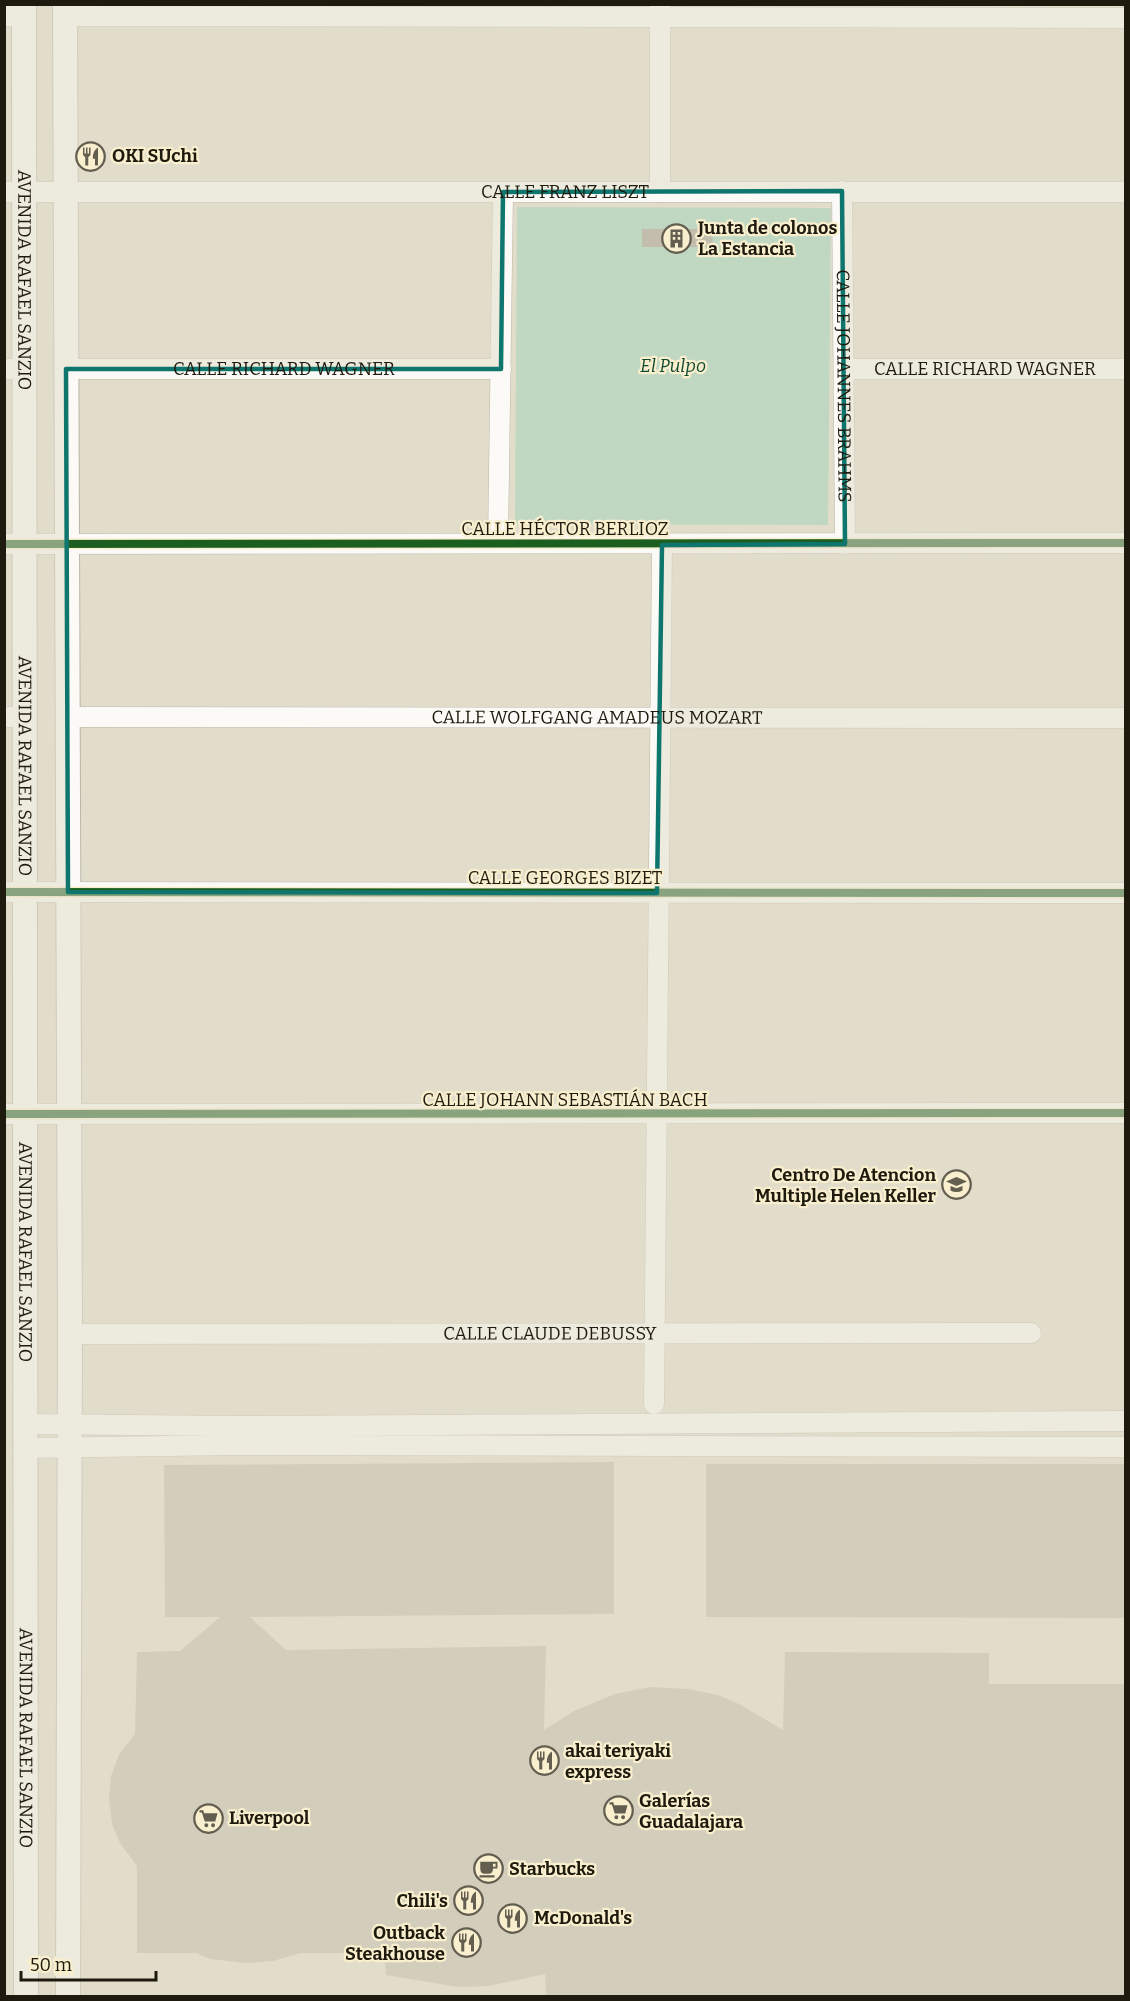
<svg xmlns="http://www.w3.org/2000/svg" width="1130" height="2001" font-family="Bitter,serif">
  <style>
    .green { fill: #c0d7c1 }
    .building { fill: #c2bdac }
    .lines { fill: none; stroke-linecap: round; stroke-linejoin: round }
    .minor-casing { stroke: #bab6a8; stroke-width: 21 }
    .major-casing { stroke: #bab6a8; stroke-width: 26 }
    .minor { stroke: #fbfaf7; stroke-width: 20 }
    .major { stroke: #fbfaf7; stroke-width: 24 }
    .cycleway-casing { stroke: #f9efce; stroke-width: 11 }
    .cycleway { stroke: #1b5e20; stroke-width: 8 }
    .marked { fill: none; stroke: #0f766e; stroke-width: 4.5; stroke-linejoin: round }
    .labels { text-anchor: middle; stroke-width: 4.5; stroke-linejoin: round; paint-order: stroke }
    .poi-label { font-size: 18px; font-weight: bold; fill: #1e1a0e; stroke: #f9efce; text-anchor: start }
    .street-label { font-size: 18px; fill: #1e1a0e; stroke: #f9efce }
    .park-label { font-size: 18px; font-style: italic; fill: #0f4b32; stroke: #f9efce }
  </style>
  <rect width="100%" height="100%" fill="#e2ddcb"/>
  <path class="green" d="M517,207L831,208L828,525L515,524Z"/>
  <g class="building">
    <path d="M642,229H712L713,247H642Z"/>
    <path d="M614,1462V1614L250,1617L286,1650L546,1646L544,1730L574,1711L615,1694L650,1687L688,1689L718,1695L739,1704L783,1730L785,1652L989,1653V1684H1125V1996H546L545,1974L489,1986L458,1987L386,1975L385,1962L348,1961V1953H301L273,1961L246,1963L210,1959L196,1953H137V1866L120,1843L112,1824L109,1799L111,1776L119,1754L135,1734L137,1652L180,1651L220,1617H165L164,1465Z"/>
    <path d="M706,1464H1125V1618L706,1617Z"/>
  </g>
  <g class="lines">
    <defs>
      <g id="minor">
        <path d="M4,16H24"/>
        <path d="M65,16L1126,18"/>
        <path id="s1" d="M842,191L845,544"/>
        <path id="s2" d="M4,192H1126"/>
        <path d="M660,192V4"/>
        <path d="M4,369H24"/>
        <path id="s3" d="M66,369H501"/>
        <path id="s4" d="M844,369H1126"/>
        <path d="M498,543L503,192"/>
        <path d="M4,544L1126,543"/>
        <path d="M4,717H24"/>
        <path id="s5" d="M67,717L1126,718"/>
        <path d="M4,892L1126,893"/>
        <path d="M4,1114L1126,1113"/>
        <path id="s6" d="M70,1334L1031,1333"/>
        <path d="M654,1404L662,545"/>
        <path d="M25,1424L235,1426L1126,1421"/>
        <path d="M25,1448L237,1445L1126,1447"/>
      </g>
      <g id="major">
        <path id="s7" d="M24,4L26,1996"/>
        <path d="M65,4L70,1334L68,1996"/>
      </g>
    </defs>
    <use href="#minor" class="minor-casing"/>
    <use href="#major" class="major-casing"/>
    <use href="#minor" class="minor"/>
    <use href="#major" class="major"/>
    <defs>
      <g id="cycleway">
        <path d="M4,544L1126,543"/>
        <path d="M4,892L1126,893"/>
        <path d="M4,1114L1126,1113"/>
      </g>
    </defs>
    <use href="#cycleway" class="cycleway-casing"/>
    <use href="#cycleway" class="cycleway"/>
  </g>
  <path d="M0 0H1130V2001H0ZM842,191L845,544L662,545L657,893L68,892L66,369H501L503,192Z" fill="#e2ddcb" fill-opacity=".55" fill-rule="evenodd"/>
  <path class="marked" d="M842,191L845,544L662,545L657,893L68,892L66,369H501L503,192Z"/>
  <defs>
    <symbol id="restaurant-ring" viewBox="-11 -11 22 22"><circle r="9.5" fill="#f9efce" stroke="#635e50" stroke-width="1.5"/><path d="M-5-6h1v4h1v-4h1v4h1v-4h1v5L-1.5 .5V6h-2V.5L-5-1ZM5-6V6H3V1.5H1.5Q1.5-4 5-6Z" fill="#635e50"/></symbol>
    <symbol id="building-ring" viewBox="-11 -11 22 22"><circle r="9.5" fill="#f9efce" stroke="#635e50" stroke-width="1.5"/><path d="M-4-6H4V6H1V3H-1V6H-4ZM-2.5-4.3h1.7v1.8h-1.7ZM.8-4.3h1.7v1.8H.8ZM-2.5-1h1.7V.8h-1.7ZM.8-1h1.7V.8H.8Z" fill="#635e50"/></symbol>
    <symbol id="school-ring" viewBox="-11 -11 22 22"><circle r="9.5" fill="#f9efce" stroke="#635e50" stroke-width="1.5"/><path d="M0-5L7-2L0 1L-7-2ZM-4 1L0 2.5L4 1V4Q0 6-4 4Z" fill="#635e50"/></symbol>
    <symbol id="supermarket-ring" viewBox="-11 -11 22 22"><circle r="9.5" fill="#f9efce" stroke="#635e50" stroke-width="1.5"/><path d="M-6-5.5h2.5l.6 2H6L4.5 2H-2.5L-4.4-4H-6ZM-1.5 3.2a1.3 1.3 0 1 0 .1 0ZM3 3.2a1.3 1.3 0 1 0 .1 0Z" fill="#635e50"/></symbol>
    <symbol id="cafe-ring" viewBox="-11 -11 22 22"><circle r="9.5" fill="#f9efce" stroke="#635e50" stroke-width="1.5"/><path d="M-5.5-4.5H6V0H3Q3 3.5 0 3.5H-2.5Q-5.5 3.5-5.5 0ZM3-3.2v2h1.7v-2ZM-6 4.5H4V6H-6Z" fill="#635e50"/></symbol>
  </defs>
  <g fill-rule="evenodd">
    <use href="#restaurant-ring" x="74" y="140" width="33" height="33"/>
    <use href="#building-ring" x="660" y="222" width="33" height="33"/>
    <use href="#school-ring" x="940" y="1168" width="33" height="33"/>
    <use href="#restaurant-ring" x="528" y="1744" width="33" height="33"/>
    <use href="#supermarket-ring" x="602" y="1794" width="33" height="33"/>
    <use href="#supermarket-ring" x="192" y="1802" width="33" height="33"/>
    <use href="#cafe-ring" x="472" y="1852" width="33" height="33"/>
    <use href="#restaurant-ring" x="452" y="1884" width="33" height="33"/>
    <use href="#restaurant-ring" x="496" y="1902" width="33" height="33"/>
    <use href="#restaurant-ring" x="450" y="1926" width="33" height="33"/>
  </g>
  <g class="labels">
    <g class="poi-label">
      <text x="112" y="162">OKI SUchi</text>
      <text x="698" y="234">Junta de colonos<tspan x="698" dy="21">La Estancia</tspan></text>
      <text x="936" y="1181" text-anchor="end">Centro De Atencion<tspan x="936" dy="21">Multiple Helen Keller</tspan></text>
      <text x="565" y="1757">akai teriyaki<tspan x="565" dy="21">express</tspan></text>
      <text x="639" y="1807">Galerías<tspan x="639" dy="21">Guadalajara</tspan></text>
      <text x="229" y="1824">Liverpool</text>
      <text x="509" y="1875">Starbucks</text>
      <text x="448" y="1907" text-anchor="end">Chili's</text>
      <text x="534" y="1924">McDonald's</text>
      <text x="445" y="1939" text-anchor="end">Outback<tspan x="445" dy="21">Steakhouse</tspan></text>
    </g>
    <g class="street-label">
      <text dy="6" stroke="none"><textPath href="#s2" startOffset="561">CALLE FRANZ LISZT</textPath></text>
      <text dy="6" stroke="none"><textPath href="#s7" startOffset="276">AVENIDA RAFAEL SANZIO</textPath></text>
      <text dy="6" stroke="none"><textPath href="#s3" startOffset="218">CALLE RICHARD WAGNER</textPath></text>
      <text dy="6" stroke="none"><textPath href="#s4" startOffset="141">CALLE RICHARD WAGNER</textPath></text>
      <text dy="6" stroke="none"><textPath href="#s1" startOffset="195">CALLE JOHANNES BRAHMS</textPath></text>
      <text x="565" y="535">CALLE HÉCTOR BERLIOZ</text>
      <text dy="6" stroke="none"><textPath href="#s5" startOffset="530">CALLE WOLFGANG AMADEUS MOZART</textPath></text>
      <text dy="6" stroke="none"><textPath href="#s7" startOffset="762">AVENIDA RAFAEL SANZIO</textPath></text>
      <text x="565" y="884">CALLE GEORGES BIZET</text>
      <text x="565" y="1106">CALLE JOHANN SEBASTIÁN BACH</text>
      <text dy="6" stroke="none"><textPath href="#s7" startOffset="1248">AVENIDA RAFAEL SANZIO</textPath></text>
      <text dy="6" stroke="none"><textPath href="#s6" startOffset="480">CALLE CLAUDE DEBUSSY</textPath></text>
      <text dy="6" stroke="none"><textPath href="#s7" startOffset="1734">AVENIDA RAFAEL SANZIO</textPath></text>
    </g>
    <g class="park-label">
      <text x="673" y="372">El Pulpo</text>
    </g>
  </g>
  <rect width="1130" height="2001" fill="none" stroke="#1e1a0e" stroke-width="12"/>
  <path d="M21 1971v9h135v-9" fill="none" stroke="#1e1a0e" stroke-width="3"/>
  <text x="30" y="1971" font-size="18" fill="#1e1a0e" stroke="#f9efce" stroke-width="4.5" paint-order="stroke">50 m</text>
</svg>
